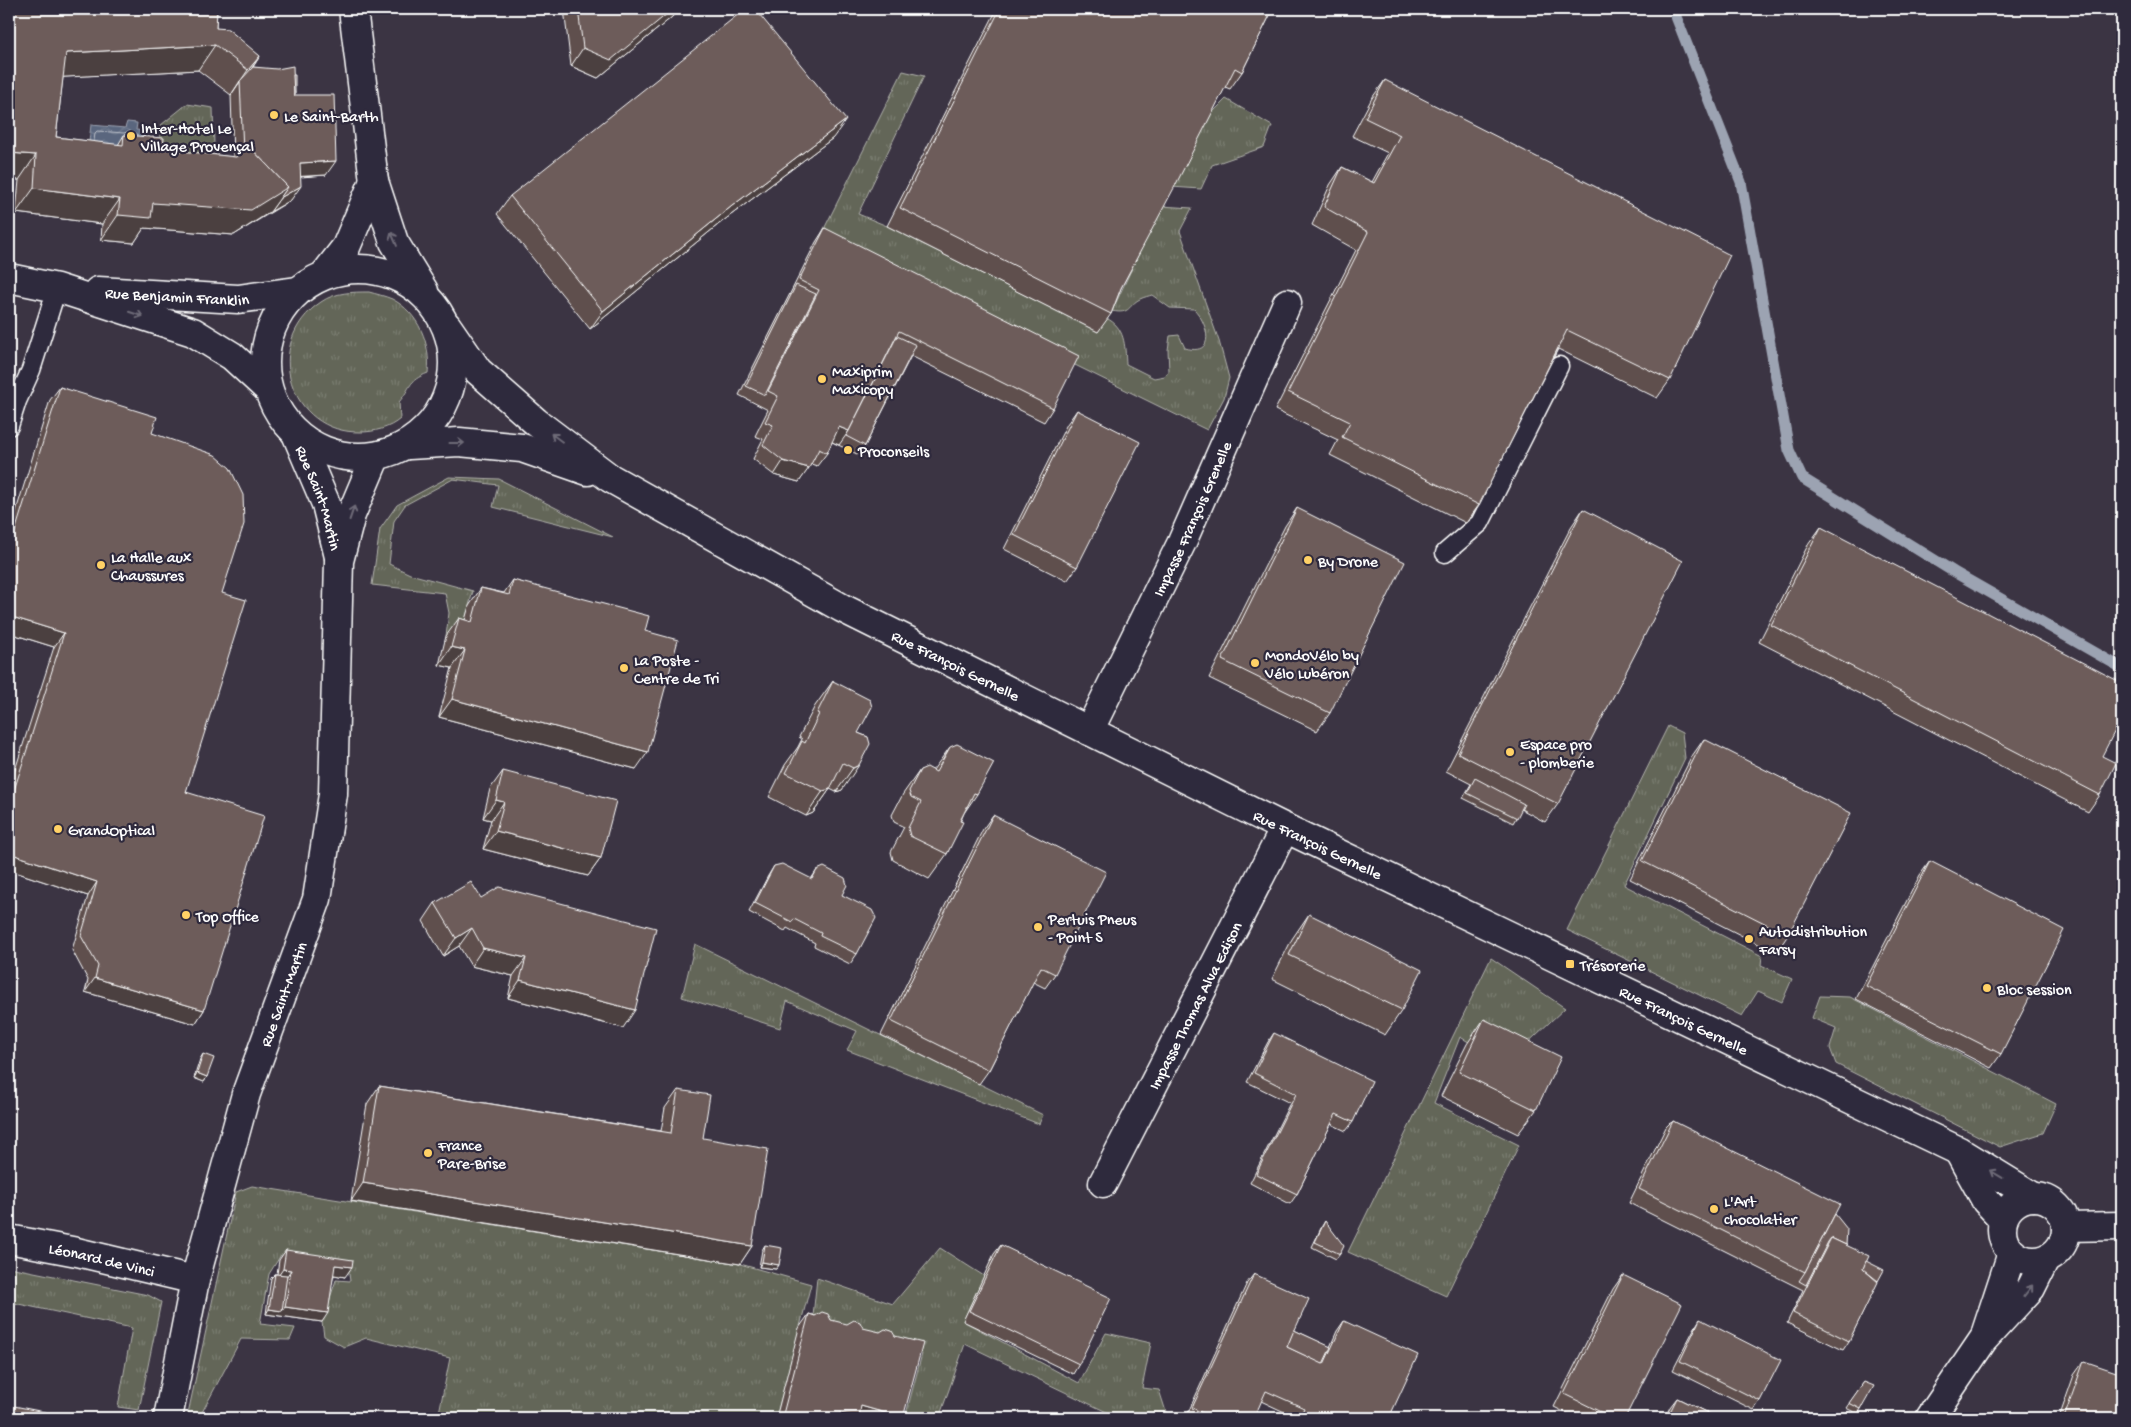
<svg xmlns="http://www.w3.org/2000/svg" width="2131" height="1427" font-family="'Gochi Hand',sans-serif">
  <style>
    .grass { fill: url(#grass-tufts); stroke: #b1b2ac }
    .water { fill: url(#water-waves); stroke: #9ca3b2 }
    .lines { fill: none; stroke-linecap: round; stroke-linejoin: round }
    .shore { stroke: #bdc2cb; stroke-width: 1 }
    .stream { stroke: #9ca3b2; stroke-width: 11 }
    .service-casing { stroke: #fff; stroke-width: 21 }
    .minor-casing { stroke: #fff; stroke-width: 31 }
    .service { stroke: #2f2a3d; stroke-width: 18 }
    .minor { stroke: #2f2a3d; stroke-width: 28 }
    .wall { fill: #5e4f4d; stroke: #fff; fill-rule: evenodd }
    .shaded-wall { fill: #4c403f; stroke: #fff }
    .building { fill: #6d5c5a; stroke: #fff }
    .oneway { stroke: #6d6a77 }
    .poi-dot { fill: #ffd166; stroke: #2f2a3d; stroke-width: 2 }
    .labels { text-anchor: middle; stroke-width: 4.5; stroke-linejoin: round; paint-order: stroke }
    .poi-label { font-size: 16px; fill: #fff; stroke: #2f2a3d; text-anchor: start }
    .street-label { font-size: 16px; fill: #fff; stroke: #2f2a3d }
  </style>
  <defs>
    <pattern id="grass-tufts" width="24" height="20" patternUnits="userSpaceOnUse" patternTransform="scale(1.25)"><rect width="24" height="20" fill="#636658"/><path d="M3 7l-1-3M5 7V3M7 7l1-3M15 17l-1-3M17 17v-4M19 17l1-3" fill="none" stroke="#7a7d71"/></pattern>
    <pattern id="water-waves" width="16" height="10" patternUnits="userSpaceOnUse" patternTransform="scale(1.25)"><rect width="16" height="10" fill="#5a667e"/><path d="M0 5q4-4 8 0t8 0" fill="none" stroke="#737d91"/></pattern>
  </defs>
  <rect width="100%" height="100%" fill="#3b3443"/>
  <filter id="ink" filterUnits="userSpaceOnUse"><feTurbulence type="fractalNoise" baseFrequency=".02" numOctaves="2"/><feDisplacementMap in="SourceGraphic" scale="10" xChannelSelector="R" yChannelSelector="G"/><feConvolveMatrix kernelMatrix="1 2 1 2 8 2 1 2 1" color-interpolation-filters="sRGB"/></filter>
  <g filter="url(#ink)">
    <g class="grass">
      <path d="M903,71L924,76L858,214L887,226L1098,332L1106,318C1125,327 1125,345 1126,364L1154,378L1165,376L1169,371L1168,350L1170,336L1179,335L1185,348C1217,357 1208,323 1194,309L1170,308L1152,295C1149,296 1144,297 1140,299C1128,305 1131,315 1112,311L1161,206L1192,208L1180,231L1219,341L1229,378L1224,398L1207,430L819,239Z"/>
      <path d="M1226,99L1272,126L1264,147L1212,165L1201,189L1171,187L1205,120Z"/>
      <path d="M187,104L213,108L214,145C204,146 200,150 195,159L158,155L161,125Z"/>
      <path d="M369,292C376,294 385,296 392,299C419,313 431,344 428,373C407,381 412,387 399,402L400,419C390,428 374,432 361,432C289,434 261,342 321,302C335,292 353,292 369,292Z"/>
      <path d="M449,477L499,479L613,537L493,507L498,485L453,479L405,505L394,521L389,564L410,574L473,591L460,639L446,636L449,613L445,593L372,585L380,529L397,505Z"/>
      <path d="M1668,726L1682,733L1685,758L1624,885L1762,956L1761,965L1792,979L1782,1002L1758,991L1742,1016L1567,930Z"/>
      <path d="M695,944L1043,1115L1039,1124L847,1050L857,1031L787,1001L780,1028L682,997Z"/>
      <path d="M1491,958L1565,1008L1506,1063L1460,1037L1434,1103L1519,1145L1446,1296L1348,1252Z"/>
      <path d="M1820,996L1850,997L2056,1104L2043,1133L2000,1147L1836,1064L1830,1048L1836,1028L1812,1018Z"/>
      <path d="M252,1186L740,1264L811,1284L776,1418H438L450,1358L366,1338L344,1347L324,1336L322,1322L336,1280L350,1281L348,1266L281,1255L269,1274L260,1324L295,1328L290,1340L241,1339L199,1418H187L236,1192Z"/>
      <path d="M940,1248L984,1276L963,1321L1079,1383L1106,1333L1151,1343L1142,1388L1159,1390L1168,1418H1119L965,1344L939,1418H905L922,1354L812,1326L817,1278L893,1304Z"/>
      <path d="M9,1267L148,1295L161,1302L139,1410L118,1407L132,1328L9,1302Z"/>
    </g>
    <path class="water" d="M127,122L137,123L136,130L145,131L144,155L88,150L91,125L125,128Z"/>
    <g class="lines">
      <path class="shore" d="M94,141L95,133L97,131L124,133L130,131L138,135"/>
      <path class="stream" d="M1673,9L1741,182L1789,450L1802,478L1954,572L2122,668"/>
      <defs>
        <g id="service">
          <path d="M9,426L17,401L31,370L57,288"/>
          <path d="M1445,553L1480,523L1559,366"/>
        </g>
        <g id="minor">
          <path d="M353,9L374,181L394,242L424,291"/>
          <circle cx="359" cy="363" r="94"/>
          <path d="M325,274L346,247L374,181"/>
          <path d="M9,278L57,288L193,332L232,356L268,389"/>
          <path id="s1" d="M98,291L238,299L297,291"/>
          <path id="s2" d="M447,326L478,371L536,422L610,478L842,608L1285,828L1959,1151L2034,1197"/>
          <path id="s3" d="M297,436L326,504L339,557"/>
          <path d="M409,445L459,442L522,448L588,471"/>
          <path id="s4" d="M1089,731L1182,542L1287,303"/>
          <path d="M1959,1152L1986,1201L2003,1219"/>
          <path id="s5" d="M1103,1183L1285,828"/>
          <circle cx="2034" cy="1229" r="32"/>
          <path d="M2066,1227L2122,1226"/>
          <path id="s6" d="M9,1239L77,1252L195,1280"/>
          <path d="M1986,1332L2012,1253"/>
          <path id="s7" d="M168,1418L195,1280L246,1094L317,899L333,794L339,561L351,515L375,458"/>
          <path d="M1930,1418L1983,1340L2031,1288L2045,1260"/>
        </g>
      </defs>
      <use href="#service" class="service-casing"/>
      <use href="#minor" class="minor-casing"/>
      <use href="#service" class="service"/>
      <use href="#minor" class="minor"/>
    </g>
    <g class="wall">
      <path d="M9,9H217L216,28L260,56L253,67L293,75L295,95L326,175L301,177L291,200L234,235L144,228L134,243L101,240L102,224L16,213L19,180L9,179ZM198,70L231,95L233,157L163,149L124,135L118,145L56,137L63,77Z"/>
      <path d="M564,9H678L672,17L598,78L571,66Z"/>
      <path d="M997,9H1273L1242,72L1230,89L1225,87L1121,288L1111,314L1098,332L887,226Z"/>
      <path d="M1385,80L1670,380L1657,398L1558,349L1479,505L1466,523L1330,455L1338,440L1275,410L1356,250L1312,225L1330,185L1342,167L1372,182L1388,153L1352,136L1372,98Z"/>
      <path d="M833,138L719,224L590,329L497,214L510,196Z"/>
      <path d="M825,228L1053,408L1044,422L911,356L865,446L859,455L832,442L827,453L817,466L811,464L799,482L774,475L753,459L763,439L755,436L768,410L739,395L816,242Z"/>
      <path d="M60,387L152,433L222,593L186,792L204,1010L195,1024L85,992L88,980L72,950L88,896L9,870V789L54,647L9,633V534L50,400Z"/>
      <path d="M1077,410V567L1067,581L1004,549L1067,424Z"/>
      <path d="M1297,508L1330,713L1317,731L1209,678L1285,526Z"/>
      <path d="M1583,509L1558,804L1545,822L1521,809L1513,823L1463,798L1471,784L1446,771L1571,527Z"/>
      <path d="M1821,527L2102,756L2100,795L2088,812L1759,642L1808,545Z"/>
      <path d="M513,580L645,631L636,769L439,717L452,668L439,665L446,636L459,618L465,620L469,606L481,588L504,593Z"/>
      <path d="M833,681L858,733L868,737L842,790L836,792L830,789L813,813L806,816L769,797L785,765L798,747L802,739L799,737L815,706Z"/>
      <path d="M1704,739L1788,935L1776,953L1630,879L1692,756Z"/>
      <path d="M950,747L977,794L964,813L947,854L929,879L893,860L891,852L904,827L894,822L892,815L903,794L920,770H933Z"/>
      <path d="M503,771L601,858L588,876L483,849L491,820L483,818L490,789Z"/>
      <path d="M993,815L1055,974L1045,988L1033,982L989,1070L979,1084L881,1035L983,829Z"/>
      <path d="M1930,861L2001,1054L1991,1068L1856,999L1920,875Z"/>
      <path d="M774,866L811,879L817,870L842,895L857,954L850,964L814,946L815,943L787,928L785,931L749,912L768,876Z"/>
      <path d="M481,898L623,1028L508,998L513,976L471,966L459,946L443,956L423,921L435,903Z"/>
      <path d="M1309,914L1402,1010L1385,1035L1272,979L1292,939Z"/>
      <path d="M1484,1019L1536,1110L1518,1134L1441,1096L1467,1044Z"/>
      <path d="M1274,1033L1353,1122L1346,1131L1331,1124L1297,1194L1290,1204L1250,1183L1290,1103L1247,1082L1268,1042Z"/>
      <path d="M203,1054L207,1077L204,1082L194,1078L200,1059Z"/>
      <path d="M379,1086L661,1131L665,1108L678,1090L703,1138L752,1246L740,1264L351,1201L367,1104Z"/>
      <path d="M1673,1121L1835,1214L1846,1245L1866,1261L1878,1281L1849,1341L1843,1350L1787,1323L1803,1290L1629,1203L1666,1127L1670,1123H1671Z"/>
      <path d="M1325,1221L1340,1254L1336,1259L1312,1247L1322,1226Z"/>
      <path d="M765,1245L779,1265L776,1269L759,1267L762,1250Z"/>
      <path d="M1001,1245L1079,1364L1073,1374L963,1321L994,1254Z"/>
      <path d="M286,1250L345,1277L334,1275L322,1322L266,1314L271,1278L275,1274H277L279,1260Z"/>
      <path d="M1254,1274L1294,1330L1330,1347L1337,1331L1344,1321L1389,1418H1297L1261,1401L1254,1418H1187L1186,1417L1247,1283Z"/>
      <path d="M1623,1275L1625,1418H1576L1554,1407L1613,1289Z"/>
      <path d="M809,1314L831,1320L903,1418H776L799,1328Z"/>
      <path d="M1700,1319L1760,1401L1754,1410L1673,1370L1694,1329Z"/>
      <path d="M2084,1361L2122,1418H2059L2074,1375Z"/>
      <path d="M1864,1382L1861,1409L1858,1414L1846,1408Z"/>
      <path d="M1677,1398L1718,1418H1665L1670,1407Z"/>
    </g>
    <g class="shaded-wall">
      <path d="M673,9H678L672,17L598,78L571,66L583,48Z"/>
      <path d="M215,45L198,70L49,78L66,53Z"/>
      <path d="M260,56L243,81H240L231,95L248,70Z"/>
      <path d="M846,120L833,138L719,224L590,329L603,311L732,206Z"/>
      <path d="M9,153L36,155L19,180L9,179Z"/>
      <path d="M336,161L326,175L291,177L300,163Z"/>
      <path d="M301,186L291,200L270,212L280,198Z"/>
      <path d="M288,187L270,212L234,235L144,228L134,243L101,240L118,215L153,203Z"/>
      <path d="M34,188L120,199L102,224L16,213Z"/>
      <path d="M839,427L849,431L839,445L830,441Z"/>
      <path d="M783,461L809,468L799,482L774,475Z"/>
      <path d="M9,616L64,633L54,647L9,633Z"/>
      <path d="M451,647L465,650L452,668L439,665Z"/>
      <path d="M452,699L648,752L636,769L439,717Z"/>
      <path d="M859,765L842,790L836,792L853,768Z"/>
      <path d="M830,789L813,813L806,816L823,791Z"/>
      <path d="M496,800L504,802L491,820L483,818Z"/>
      <path d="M496,831L601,858L588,876L483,849Z"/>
      <path d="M9,853L97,882L88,896L9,870Z"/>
      <path d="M472,928L459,946L443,956L456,938Z"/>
      <path d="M483,948L526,958L513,976L471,966Z"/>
      <path d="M95,978L204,1010L195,1024L85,992Z"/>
      <path d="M520,980L635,1010L623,1028L508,998Z"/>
      <path d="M197,1073L207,1077L204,1082L194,1078Z"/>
      <path d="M363,1183L752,1246L740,1264L351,1201Z"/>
      <path d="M762,1262L779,1265L776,1269L759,1267Z"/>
      <path d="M335,1265L352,1267L345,1277L329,1274Z"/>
      <path d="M283,1269L291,1270L284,1280L276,1279Z"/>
      <path d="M285,1307L328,1313L322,1322L266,1314L269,1309L282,1311Z"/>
      <path d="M861,1406L903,1418H836L840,1413Z"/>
    </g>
    <g class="building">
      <path d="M15,9H217L216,28L228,29L260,56L248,70L215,45L66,53L56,137L123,145L124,135L164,138L163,149L236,157L250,147L288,187L251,210L153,203L151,218L118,215L120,199L34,188L36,155L9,153V68Z"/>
      <path d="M578,9H673L611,60L583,48Z"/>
      <path d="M745,9H755L846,120L732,206L603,311L510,196Z"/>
      <path d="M1000,9H1273L1242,72L1235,68L1174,188L1121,288L1111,314L900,208Z"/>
      <path d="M293,66L294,95H334L336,161L300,163L301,186L280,198L288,187L250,147L243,152L240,81L253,67L277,69Z"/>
      <path d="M293,75H295V95H294Z"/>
      <path d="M1385,80L1730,255L1670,380L1567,330L1479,505L1342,437L1350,422L1288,392L1368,232L1324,207L1342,167L1374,183L1400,135L1365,118Z"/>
      <path d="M825,228L1079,356L1053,408L899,331L849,431L839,427L827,453L819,449L809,468L783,461L763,445L773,425L765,422L778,396L768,391L819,290L799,280Z"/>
      <path d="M796,285L816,294L765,395L746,386Z"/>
      <path d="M897,336L916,345L865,446L846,436L849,431Z"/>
      <path d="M60,387L157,417L152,433L215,455L230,468L243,495L244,524L222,593L246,600L186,792L264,816L204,1010L95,978L98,966L81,936L97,882L9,853V806L64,633L9,616V551Z"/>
      <path d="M1077,410L1140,442L1077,567L1014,535Z"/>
      <path d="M1297,508L1405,562L1330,713L1222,660Z"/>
      <path d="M1583,509L1683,561L1558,804L1458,753Z"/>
      <path d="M1821,527L2122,683V717L2102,756L2116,763L2100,795L1771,625Z"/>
      <path d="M513,580L649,616L645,631L678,640L648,752L452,699L465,650L451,647L459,618L472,622L481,588L509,595Z"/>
      <path d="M833,681L870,700L872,707L858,733L868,737L870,744L859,765L853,768L843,763L830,789L823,791L786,773L802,741L805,743L819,714L817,713Z"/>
      <path d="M1704,739L1851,813L1788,935L1642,861Z"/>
      <path d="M957,744L994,763L977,794L974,793L960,821L963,822L947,854L910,836L908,828L921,802L911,797L909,791L920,770L927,767L936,772L950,747Z"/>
      <path d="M503,771L616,801L601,858L496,831L504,802L496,800Z"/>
      <path d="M1475,778L1524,804L1517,818L1467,793Z"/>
      <path d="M993,815L1106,872L1055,974L1041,967L989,1070L891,1021Z"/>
      <path d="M1930,861L2064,930L2001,1054L1866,986Z"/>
      <path d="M782,864L812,879L817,870L824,867L845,878L847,885L842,895L872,910L876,918L857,954L820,936L821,933L794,919L792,922L755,903L774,866Z"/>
      <path d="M471,882L481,898L499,887L656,928L635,1010L520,980L526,958L483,948L472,928L456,938L435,903Z"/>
      <path d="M1309,914L1422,970L1402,1010L1289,955Z"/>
      <path d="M1484,1019L1561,1057L1536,1110L1459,1072Z"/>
      <path d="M1274,1033L1372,1081L1353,1122L1336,1114L1297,1194L1256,1174L1296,1094L1254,1073Z"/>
      <path d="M203,1054L214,1058L207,1077L197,1073Z"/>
      <path d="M379,1086L671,1133L678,1090L710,1095L703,1138L768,1149L752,1246L363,1183Z"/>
      <path d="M1673,1121L1840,1204L1805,1272L1639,1189Z"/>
      <path d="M1835,1214L1847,1229L1846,1245L1831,1238L1828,1242L1806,1285L1799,1281L1805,1272Z"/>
      <path d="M1325,1221L1344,1246L1340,1254L1315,1242Z"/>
      <path d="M1831,1238L1869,1256L1863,1269L1878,1282L1849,1341L1793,1313Z"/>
      <path d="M765,1245L782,1248L779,1265L762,1262Z"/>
      <path d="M1001,1245L1111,1298L1079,1364L969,1311Z"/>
      <path d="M286,1250L353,1260L352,1267L335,1265L328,1313L285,1307L291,1270L283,1269Z"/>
      <path d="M1866,1261L1884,1270L1878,1281L1863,1269Z"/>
      <path d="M275,1274L287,1275L282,1311L269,1309Z"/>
      <path d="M1254,1274L1309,1299L1287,1347L1324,1364L1344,1321L1418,1355L1389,1418H1299L1304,1408L1266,1391L1254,1418H1214L1192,1408Z"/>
      <path d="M1623,1275L1682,1304L1625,1418H1613L1564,1394Z"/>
      <path d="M822,1312L828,1314L831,1320L847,1324L854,1320L860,1322L863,1328L880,1332L885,1329L892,1331L895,1336L923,1343L903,1418L861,1406L859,1417L840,1413L839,1418H782L809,1314L815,1316Z"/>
      <path d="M1700,1319L1781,1360L1760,1401L1680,1361Z"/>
      <path d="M1294,1330L1331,1347L1323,1364L1287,1347Z"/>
      <path d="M2084,1361L2122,1374V1418H2064Z"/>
      <path d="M1864,1382L1874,1386L1861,1409L1849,1403Z"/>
      <path d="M1677,1398L1718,1418H1667Z"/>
      <path d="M9,1405L75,1418H9Z"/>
    </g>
    <defs><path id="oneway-shaft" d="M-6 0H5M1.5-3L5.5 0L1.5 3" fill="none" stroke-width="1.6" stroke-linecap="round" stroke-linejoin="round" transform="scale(1.25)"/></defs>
    <g class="oneway">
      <use href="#oneway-shaft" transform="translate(394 239) rotate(-113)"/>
      <use href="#oneway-shaft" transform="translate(136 314) rotate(18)"/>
      <use href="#oneway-shaft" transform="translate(557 438) rotate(-143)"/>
      <use href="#oneway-shaft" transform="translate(457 443)"/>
      <use href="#oneway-shaft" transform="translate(352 513) rotate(-71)"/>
      <use href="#oneway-shaft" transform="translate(1996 1174) rotate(-149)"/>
      <use href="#oneway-shaft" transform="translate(2028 1291) rotate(-52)"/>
    </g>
  </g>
  <g class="poi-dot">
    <circle cx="274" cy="115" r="5"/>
    <circle cx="131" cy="136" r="5"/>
    <circle cx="822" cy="379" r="5"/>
    <circle cx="848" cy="450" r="5"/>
    <circle cx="1308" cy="560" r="5"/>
    <circle cx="101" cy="565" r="5"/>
    <circle cx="1255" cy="663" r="5"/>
    <circle cx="624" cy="668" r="5"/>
    <circle cx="1510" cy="752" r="5"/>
    <circle cx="58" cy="829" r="5"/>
    <circle cx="186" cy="915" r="5"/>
    <circle cx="1038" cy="927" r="5"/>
    <circle cx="1749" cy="939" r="5"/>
    <rect x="1565" y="959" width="10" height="10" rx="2.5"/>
    <circle cx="1987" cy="988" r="5"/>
    <circle cx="428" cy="1153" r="5"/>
    <circle cx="1714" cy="1209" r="5"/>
  </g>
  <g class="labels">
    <g class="poi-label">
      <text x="284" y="121">Le Saint-Barth</text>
      <text x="141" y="133">Inter-Hotel Le<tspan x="141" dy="18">Village Provençal</tspan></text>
      <text x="832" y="376">Maxiprim<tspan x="832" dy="18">Maxicopy</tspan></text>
      <text x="858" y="456">Proconseils</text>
      <text x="111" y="562">La Halle aux<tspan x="111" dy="18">Chaussures</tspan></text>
      <text x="1318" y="566">By Drone</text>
      <text x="1265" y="660">MondoVélo by<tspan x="1265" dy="18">Vélo Lubéron</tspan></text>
      <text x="634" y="665">La Poste -<tspan x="634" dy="18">Centre de Tri</tspan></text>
      <text x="1520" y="749">Espace pro<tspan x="1520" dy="18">- plomberie</tspan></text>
      <text x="68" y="835">GrandOptical</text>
      <text x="196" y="921">Top Office</text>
      <text x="1048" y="924">Pertuis Pneus<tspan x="1048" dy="18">- Point S</tspan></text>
      <text x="1759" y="936">Autodistribution<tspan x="1759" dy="18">Farsy</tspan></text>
      <text x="1580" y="970">Trésorerie</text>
      <text x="1997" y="994">Bloc session</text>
      <text x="438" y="1150">France<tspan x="438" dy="18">Pare-Brise</tspan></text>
      <text x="1724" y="1206">L'Art<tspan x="1724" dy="18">chocolatier</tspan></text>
    </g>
    <g class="street-label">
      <text dy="6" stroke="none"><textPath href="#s1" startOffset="79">Rue Benjamin Franklin</textPath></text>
      <text dy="6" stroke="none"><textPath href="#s3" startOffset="66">Rue Saint-Martin</textPath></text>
      <text dy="6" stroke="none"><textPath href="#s4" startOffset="236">Impasse François Grenelle</textPath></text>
      <text dy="6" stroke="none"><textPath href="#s2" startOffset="618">Rue François Gernelle</textPath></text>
      <text dy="6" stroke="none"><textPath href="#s2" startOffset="1022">Rue François Gernelle</textPath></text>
      <text dy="6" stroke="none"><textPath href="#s7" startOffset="440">Rue Saint-Martin</textPath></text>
      <text dy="6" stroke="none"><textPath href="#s5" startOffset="200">Impasse Thomas Alva Edison</textPath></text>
      <text dy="6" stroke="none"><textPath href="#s2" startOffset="1428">Rue François Gernelle</textPath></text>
      <text dy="6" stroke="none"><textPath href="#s6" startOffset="95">Léonard de Vinci</textPath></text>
    </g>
  </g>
  <rect width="2131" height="1427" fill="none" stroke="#2f2a3d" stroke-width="30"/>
  <rect x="15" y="15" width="2101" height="1397" fill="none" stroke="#fff" stroke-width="2" filter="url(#ink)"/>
</svg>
